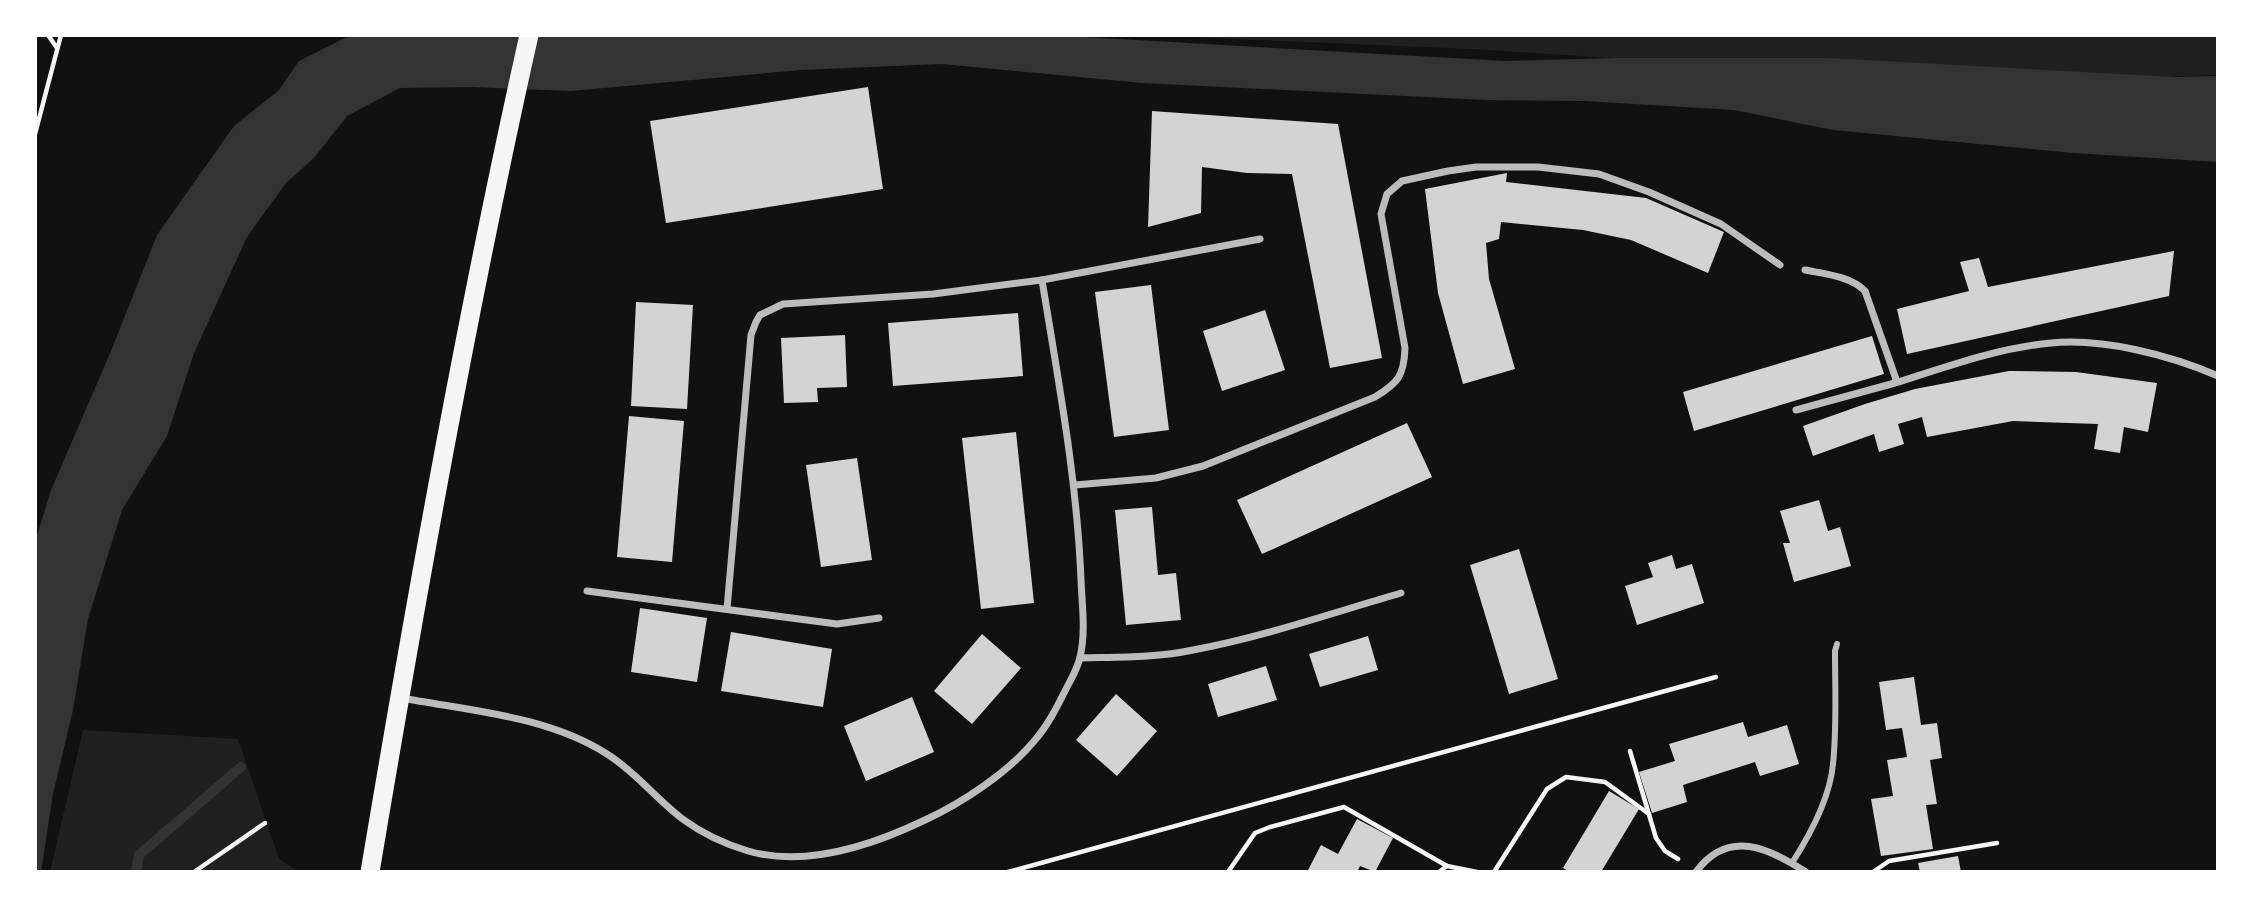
<svg xmlns="http://www.w3.org/2000/svg" width="2253" height="907" font-family="'Work Sans',sans-serif">
  <style>
    .green { fill: #202020 }
    .water { fill: #333 }
    .lines { fill: none; stroke-linecap: round; stroke-linejoin: round }
    .stream { stroke: #333; stroke-width: 10 }
    .building { fill: #d3d3d3 }
    .path { stroke: #f5f5f5; stroke-width: 4.5 }
    .pedestrian { stroke: #bcbcbc; stroke-width: 6 }
    .minor { stroke: #bcbcbc; stroke-width: 7 }
    .trunk { stroke: #f5f5f5; stroke-width: 19 }
  </style>
  <rect width="100%" height="100%" fill="#111"/>
  <g class="green">
    <path d="M1141,35H2218V75L2163,77L1612,58L1472,49Z"/>
    <path d="M83,730L238,739L279,859L299,872H50Z"/>
  </g>
  <path class="water" d="M358,35H574L652,37L685,35H1048L1505,61L1616,58H1829L2174,77L2218,76V162L2073,153L1833,130L1734,110L1584,101L1485,100L1142,83L941,64L801,70L571,91L471,87L400,88L347,116L314,158L286,183L247,237L194,353L167,436L122,510L88,619L73,710L53,794L41,872H35V542L51,490L111,351L157,235L234,126L279,90L299,61L345,38Z"/>
  <g class="lines">
    <path class="stream" d="M136,872L139,855L241,767"/>
  </g>
  <g class="building">
    <path d="M868,87L883,189L666,223L650,121Z"/>
    <path d="M1152,111L1338,124L1382,358L1330,368L1292,174L1247,173L1202,167L1201,213L1148,227Z"/>
    <path d="M1507,173L1506,182L1646,198L1724,232L1708,273L1631,240L1583,230L1501,222L1499,239L1486,243L1489,279L1515,369L1463,384L1438,293L1425,189Z"/>
    <path d="M2174,251L2169,296L1907,354L1897,309L1969,291L1960,262L1979,258L1988,287Z"/>
    <path d="M1151,285L1169,430L1114,437L1095,292Z"/>
    <path d="M636,302L693,305L687,409L631,406Z"/>
    <path d="M1265,310L1285,370L1222,391L1203,331Z"/>
    <path d="M1018,313L1023,376L893,386L888,323Z"/>
    <path d="M845,335L847,387L817,388L818,402L784,403L781,338Z"/>
    <path d="M1872,336L1884,374L1694,431L1683,392Z"/>
    <path d="M2009,371L2076,372L2157,383L2148,432L2124,427L2120,453L2094,449L2098,424L2013,421L1927,437L1922,417L1898,424L1904,444L1879,452L1874,434L1813,456L1803,426L1865,404L1915,389Z"/>
    <path d="M629,416L684,421L672,562L617,557Z"/>
    <path d="M1407,423L1432,477L1262,554L1237,500Z"/>
    <path d="M1016,432L1034,603L981,609L962,438Z"/>
    <path d="M857,458L872,560L821,567L806,465Z"/>
    <path d="M1819,500L1828,531L1840,527L1851,566L1794,582L1783,543H1790L1780,511Z"/>
    <path d="M1152,507L1158,575L1176,573L1181,620L1126,625L1115,510Z"/>
    <path d="M1519,549L1558,679L1509,694L1470,565Z"/>
    <path d="M1672,555L1676,569L1692,564L1704,603L1637,625L1625,586L1653,577L1648,563Z"/>
    <path d="M640,608L707,618L697,682L631,672Z"/>
    <path d="M731,632L832,649L823,707L721,691Z"/>
    <path d="M982,634L1021,668L972,724L934,691Z"/>
    <path d="M1368,636L1378,670L1320,687L1309,654Z"/>
    <path d="M1266,666L1277,700L1218,717L1208,684Z"/>
    <path d="M1914,677L1921,725L1937,723L1942,758L1930,760L1937,804L1926,805L1933,849L1881,856L1871,799L1893,796L1887,760L1907,757L1902,728L1886,730L1879,682Z"/>
    <path d="M1116,694L1157,731L1117,776L1076,740Z"/>
    <path d="M912,697L934,752L866,781L844,726Z"/>
    <path d="M1743,722L1748,737L1787,725L1799,764L1760,776L1755,762L1683,785L1687,802L1652,813L1639,772L1675,761L1669,744Z"/>
    <path d="M1609,791L1639,809L1601,872H1570L1563,868Z"/>
    <path d="M1357,819L1393,838L1375,872L1360,866L1357,872H1307L1321,845L1338,854Z"/>
    <path d="M1958,856L1961,872H1920L1918,863Z"/>
  </g>
  <g class="lines">
    <g class="path">
      <path d="M48,35L57,48"/>
      <path d="M35,134L61,35"/>
      <path d="M1630,751L1656,838L1665,851L1678,859"/>
      <path d="M194,872L265,823"/>
      <path d="M1008,872L1716,677"/>
      <path d="M1228,872L1255,833L1270,827L1344,807L1447,866L1477,872"/>
      <path d="M1439,872L1447,866"/>
      <path d="M1494,872L1547,789L1566,777L1605,782L1649,814"/>
      <path d="M1873,872L1889,861L1997,843"/>
    </g>
    <path class="pedestrian" d="M1792,863C1810,835 1830,797 1833,764C1837,727 1835,688 1835,651L1837,644"/>
    <g class="minor">
      <path d="M1805,270C1825,274 1850,276 1865,291L1897,382"/>
      <path d="M1796,410C1829,401 1862,392 1895,383C1946,367 1997,348 2051,343C2103,338 2170,355 2218,376"/>
      <path d="M1075,485L1156,478L1203,466L1375,397C1398,383 1404,376 1405,348L1381,214L1387,194L1402,181L1448,171L1476,167H1538L1599,174L1649,192L1721,224L1780,265"/>
      <path d="M587,591L837,624L879,618"/>
      <path d="M727,609L751,335L756,322L760,315L783,304L933,294L1042,280L1260,239"/>
      <path d="M1080,658C1118,657 1156,658 1193,650C1263,637 1332,613 1401,593"/>
      <path d="M402,698C471,711 547,716 607,754C636,772 657,800 684,820C703,834 725,844 748,851C806,868 873,845 925,820C962,803 1009,772 1035,740C1048,725 1057,707 1066,689C1071,679 1078,668 1080,657C1086,632 1082,605 1081,580C1077,479 1058,379 1042,280"/>
      <path d="M1696,872C1728,828 1769,848 1806,872"/>
    </g>
    <path class="trunk" d="M370,872C417,592 467,312 529,35"/>
  </g>
  <rect width="2253" height="907" fill="none" stroke="#ffffff" stroke-width="74"/>
</svg>
